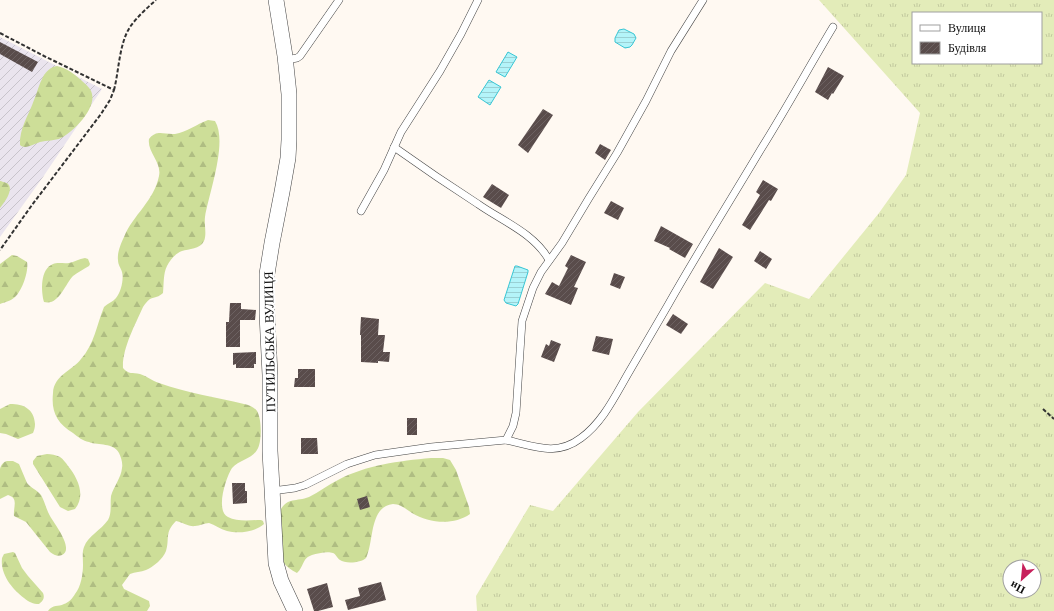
<svg xmlns="http://www.w3.org/2000/svg" width="1054" height="611" font-family="'Times New Roman',serif">
  <style>
    .industrial { fill: url(#industrial-furrows) }
    .grass { fill: url(#grass-tufts); fill-rule: evenodd }
    .forest { fill: url(#forest-firs) }
    .water { fill: url(#water-rules); stroke: #38c6d4 }
    .building { fill: url(#building-hatch) }
    .lines { fill: none; stroke-linecap: round; stroke-linejoin: round }
    .lane-casing { stroke: #434343; stroke-width: 8 }
    .street-casing { stroke: #434343; stroke-width: 16 }
    .path { stroke: #323232; stroke-width: 2; stroke-dasharray: 4 2; stroke-linecap: butt }
    .lane { stroke: #fff; stroke-width: 7 }
    .street { stroke: #fff; stroke-width: 15 }
    .labels { text-anchor: middle; stroke-width: 4; stroke-linejoin: round; paint-order: stroke }
    .street-label { font-size: 13px; fill: #101010; stroke: #fff }
  </style>
  <defs>
    <pattern id="industrial-furrows" width="10" height="10" patternUnits="userSpaceOnUse"><rect width="10" height="10" fill="#eae4ee"/><path d="M-1 1l2-2M0 10L10 0M9 11l2-2" fill="none" stroke="#c8c3cb"/></pattern>
    <pattern id="grass-tufts" width="24" height="20" patternUnits="userSpaceOnUse"><rect width="24" height="20" fill="#e3ecb9"/><path d="M3 7l-1-3M5 7V3M7 7l1-3M15 17l-1-3M17 17v-4M19 17l1-3" fill="none" stroke="#c2c99e"/></pattern>
    <pattern id="forest-firs" width="22" height="20" patternUnits="userSpaceOnUse"><rect width="22" height="20" fill="#cdde98"/><path d="M5 1l3.5 6h-7zM16 11l3.5 6h-7z" fill="#afbd82"/></pattern>
    <pattern id="water-rules" width="6" height="5" patternUnits="userSpaceOnUse"><rect width="6" height="5" fill="#b4f4f9"/><path d="M0 2.5h6" fill="none" stroke="#9ad0d4"/></pattern>
    <pattern id="building-hatch" width="6" height="6" patternUnits="userSpaceOnUse"><rect width="6" height="6" fill="#594c4b"/><path d="M-1 1l2-2M0 6l6-6M5 7l2-2" fill="none" stroke="#6c6161"/></pattern>
  </defs>
  <rect width="100%" height="100%" fill="#fff9f2"/>
  <path class="industrial" d="M0,37L102,89L43,177L0,237Z"/>
  <path class="grass" d="M819,0H1054V611H477L476,596L530,505L553,511L638,412L765,283L809,299L879,213L906,175L920,113ZM913,13H1041V63H913ZM1010,567H1034V591H1010Z"/>
  <g class="forest">
    <path d="M57,66C67,68 74,74 81,80C85,84 91,88 92,94C96,109 73,132 61,138C55,141 47,140 40,142C33,144 26,150 20,145C19,128 29,115 34,100C37,93 39,84 43,77C46,71 51,67 57,66Z"/>
    <path d="M208,120L215,121C228,142 209,193 205,217C204,224 207,234 204,241C200,249 189,249 182,251C176,253 170,260 167,266C163,274 164,284 163,293C159,297 155,297 150,299C147,301 145,304 143,307C135,325 122,349 123,368C129,375 132,372 140,374C147,376 152,381 159,383C187,393 216,397 244,404C249,405 254,407 257,411C262,419 262,443 257,450C252,459 239,460 232,468C226,477 215,511 228,517C237,522 251,520 261,520L263,521L264,524C255,532 238,534 227,531C220,529 215,525 209,523C204,523 200,526 195,526C189,527 182,522 176,521C164,533 170,539 166,551C163,559 153,567 146,570C141,572 135,572 130,574L122,585L124,589L149,601L150,606L147,611H48C53,604 58,607 64,604C68,603 73,598 75,594C81,587 83,574 83,565C83,559 82,552 84,547C88,536 101,530 108,520C112,513 110,504 111,496C114,486 121,478 122,468C123,463 121,457 119,453C113,442 99,446 89,442C83,441 78,437 73,433C57,423 51,412 53,393C54,375 72,371 81,359C94,345 97,324 104,307C108,303 113,302 116,298C121,292 124,279 122,272C121,268 118,265 118,260C117,253 121,243 124,237C133,215 154,201 159,176C162,162 147,152 149,139C157,129 164,135 175,134C187,132 197,124 208,120Z"/>
    <path d="M0,181C1,181 6,183 7,183C15,189 4,203 0,208Z"/>
    <path d="M12,255L17,256L27,262C29,271 22,291 15,297C11,301 5,302 0,304V264Z"/>
    <path d="M85,258L88,259L90,264L89,266C84,269 78,272 73,276C65,284 59,306 44,302C41,291 40,269 53,264C58,262 64,264 69,263C74,262 79,259 85,258Z"/>
    <path d="M10,404C24,404 34,409 35,424C35,428 34,430 33,433L18,439L6,434L0,433V409Z"/>
    <path d="M47,454C51,454 56,455 60,457C63,459 66,463 68,466C78,478 86,496 75,509L68,511L60,507L33,464V461L37,456Z"/>
    <path d="M431,458H443L450,460L456,470L469,507L470,514C453,526 429,523 412,513C406,509 400,504 393,504C372,506 373,535 369,549C368,552 367,556 366,558C361,563 345,564 340,560C337,558 336,554 333,553C328,551 318,553 312,555C302,558 304,567 297,573C291,570 287,567 283,562L280,511C287,497 296,502 309,497C319,492 328,485 338,480C366,465 399,461 431,458Z"/>
    <path d="M7,461H13L19,464L27,483C31,488 37,490 41,495C45,502 46,509 50,516C53,522 75,549 62,555C58,557 54,555 50,552L26,522L14,516C13,507 19,498 8,495L0,499V469C1,465 3,462 7,461Z"/>
    <path d="M13,552L15,553L22,568L28,576L43,593C45,598 43,601 39,604C33,604 29,602 24,598C12,589 0,574 2,558L4,554Z"/>
  </g>
  <g class="water">
    <path d="M624,29L634,34L636,38L632,45L630,47L625,48L615,42V38L619,30Z"/>
    <path d="M508,52L517,57L505,77L496,72Z"/>
    <path d="M489,80L501,87L490,105L478,97Z"/>
    <path d="M515,266H517L528,270V272L518,304L516,306L506,303L504,300Z"/>
  </g>
  <g class="building">
    <path d="M0,42L38,62L32,72L0,54Z"/>
    <path d="M828,67L844,76L833,94L832,93L828,100L815,92Z"/>
    <path d="M543,109L553,115L528,153L518,145Z"/>
    <path d="M600,144L611,150L605,160L595,153Z"/>
    <path d="M763,180L778,189L771,201L769,200L750,230L742,225L760,195L756,192Z"/>
    <path d="M492,184L509,195L501,208L483,197Z"/>
    <path d="M611,201L624,208L618,220L604,213Z"/>
    <path d="M661,226L693,244L685,258L669,249L670,248L654,241Z"/>
    <path d="M719,248L733,257L713,289L700,282Z"/>
    <path d="M760,251L772,259L766,269L754,261Z"/>
    <path d="M571,255L586,262L574,287L578,288L571,305L545,294L552,282L559,286L568,268L565,266Z"/>
    <path d="M614,273L625,277L620,289L610,285Z"/>
    <path d="M230,303H241V309L256,310L255,320H240V347H226V322H229Z"/>
    <path d="M673,314L688,324L681,334L666,325Z"/>
    <path d="M361,317L379,319L378,335H385L383,352H390L389,362L378,361V363L361,362V335H360Z"/>
    <path d="M596,336L613,339L609,355L592,351Z"/>
    <path d="M551,340L561,344L554,362L541,357L546,344L549,346Z"/>
    <path d="M256,352V364H254V368H236V364L233,365V353Z"/>
    <path d="M298,369H315V387H294L295,378H298Z"/>
    <rect x="407" y="418" width="10" height="17"/>
    <path d="M301,438H317L318,454H301Z"/>
    <path d="M232,483H245V491H247V503L233,504Z"/>
    <path d="M367,496L370,507L360,510L357,499Z"/>
    <path d="M381,582L386,600L348,610L345,600L360,596L358,588Z"/>
    <path d="M327,583L333,607L318,611H314L307,589Z"/>
  </g>
  <g class="lines">
    <defs>
      <g id="lane">
        <path d="M286,60L297,58L300,56L339,0"/>
        <path d="M394,147C422,167 450,186 478,204C502,221 534,233 549,260"/>
        <path d="M361,211L384,170L401,132L440,71L461,34L478,0"/>
        <path d="M506,440C534,446 556,457 581,438C603,422 615,396 629,372C642,350 655,327 668,305C698,252 730,201 761,149C786,109 809,67 833,27"/>
        <path d="M272,491L295,488L305,485L347,464L375,455L431,447L506,440L513,426L516,413L522,321L533,288L541,272L562,243L589,198L617,153L646,101L671,51L703,0"/>
      </g>
      <path id="street" d="M276,0L285,56L289,94V140L288,158L282,192L272,243L267,274V314L270,375V451L276,563L281,581L295,611"/>
    </defs>
    <use href="#lane" class="lane-casing"/>
    <use href="#street" class="street-casing"/>
    <g class="path">
      <path d="M0,33L44,56L114,90L110,100L101,114L32,205L0,250"/>
      <path d="M114,90C119,71 119,44 130,27C137,17 147,8 156,0"/>
      <path d="M1043,409L1054,419"/>
    </g>
    <use href="#lane" class="lane"/>
    <use href="#street" class="street"/>
  </g>
  <g class="labels">
    <g class="street-label">
      <text transform="translate(269 342) rotate(-91)" y="5">ПУТИЛЬСЬКА ВУЛИЦЯ</text>
    </g>
  </g>
  <rect x="912" y="12" width="130" height="52" fill="#ffffff" stroke="#9f9f9f"/>
  <rect x="920" y="25" width="20" height="6" fill="#ffffff" stroke="#9f9f9f"/>
  <text x="948" y="32" font-size="12" fill="#101010">Вулиця</text>
  <rect x="920" y="42" width="20" height="12" fill="url(#building-hatch)" stroke="#9f9f9f"/>
  <text x="948" y="52" font-size="12" fill="#101010">Будівля</text>
  <g transform="translate(1022 579) rotate(207)"><circle r="19" fill="#ffffff" stroke="#9f9f9f"/>
  <path d="M0-3L7 15L0 10L-7 15Z" fill="#c7205c"/>
  <text y="-6" font-size="11" font-weight="bold" text-anchor="middle" fill="#101010">Пн</text>
  </g>
</svg>
